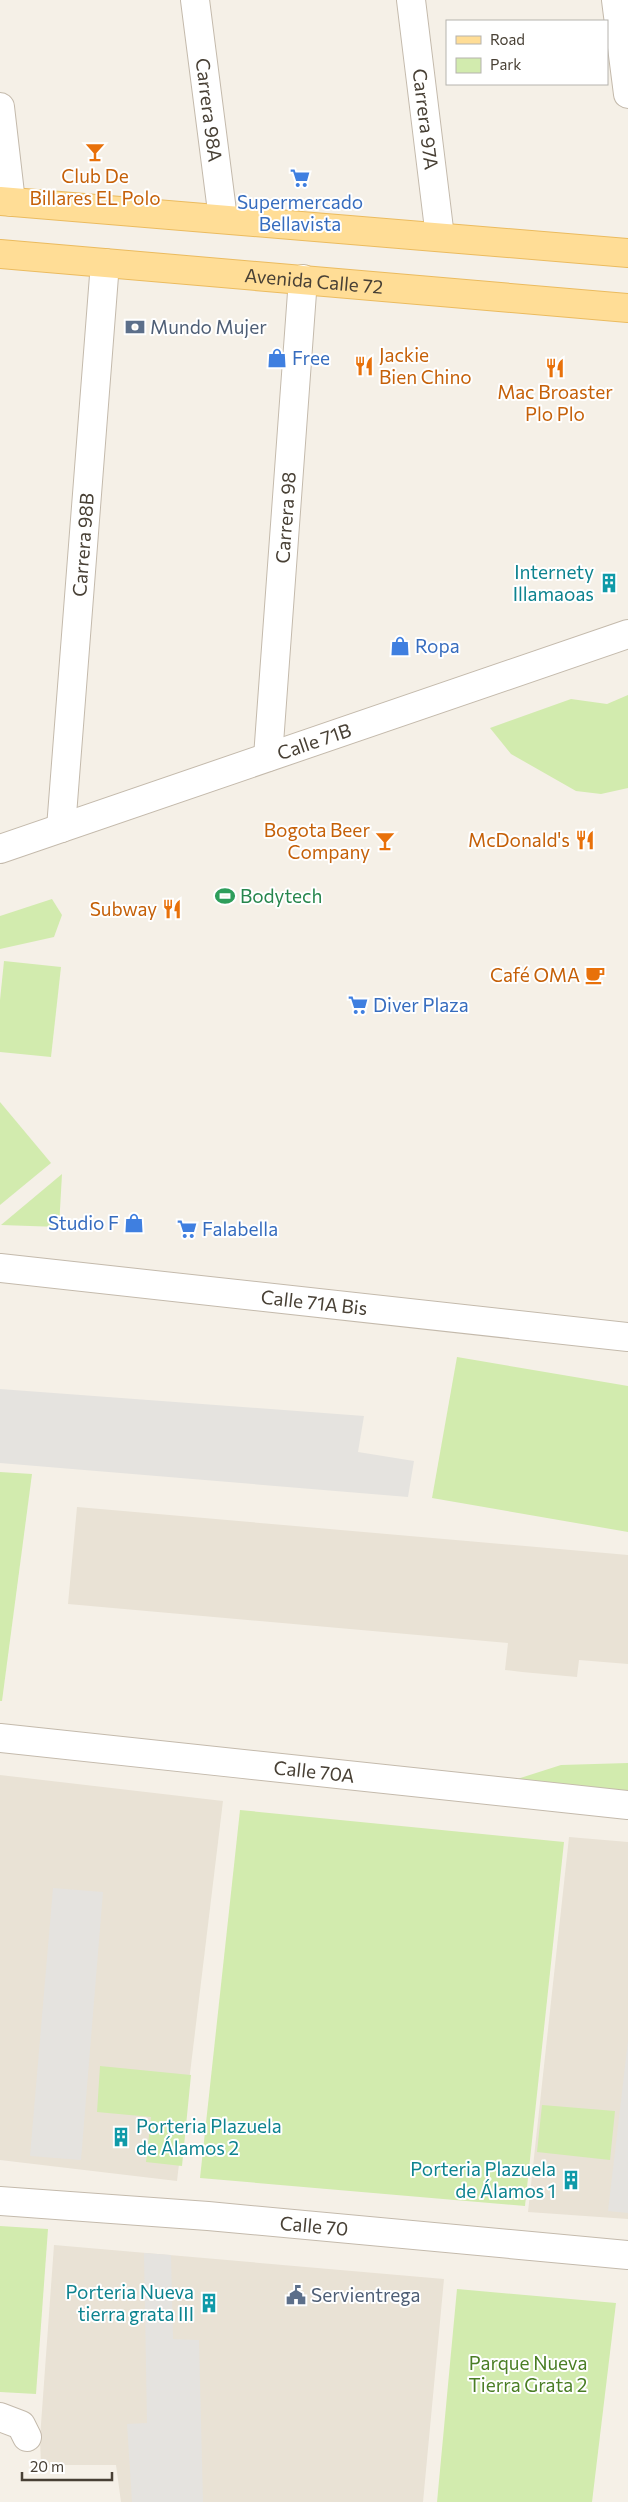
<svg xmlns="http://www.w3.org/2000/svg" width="628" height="2502" font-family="Commissioner,sans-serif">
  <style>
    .residential { fill: #e9e2d5 }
    .green { fill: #d2ebae }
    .parking { fill: #e5e3df }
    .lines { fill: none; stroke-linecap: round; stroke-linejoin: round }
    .minor-casing { stroke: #c4baac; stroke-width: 30 }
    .major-casing { stroke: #ebbb5f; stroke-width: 30 }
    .minor { stroke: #fff; stroke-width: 28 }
    .major { stroke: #ffdd96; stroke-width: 28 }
    .labels { text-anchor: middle; stroke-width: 4; stroke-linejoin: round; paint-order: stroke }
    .street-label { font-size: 19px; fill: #484035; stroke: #fff }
    .food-label { font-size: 19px; fill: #c56008; stroke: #fff; text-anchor: end }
    .shop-label { font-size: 19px; fill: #366cbe; stroke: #fff; text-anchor: start }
    .service-label { font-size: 19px; fill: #4e5e75; stroke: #fff; text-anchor: start }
    .culture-label { font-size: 19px; fill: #0d838f; stroke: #fff; text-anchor: end }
    .leisure-label { font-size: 19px; fill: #27864d; stroke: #fff; text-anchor: start }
    .park-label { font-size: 19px; fill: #4a7e25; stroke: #fff }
  </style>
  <rect width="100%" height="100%" fill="#f5f0e7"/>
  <g class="residential">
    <path d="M77,1507L628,1555V1664L579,1660L577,1677L522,1672L505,1670L508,1643L68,1604Z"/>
    <path d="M0,1775L223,1801L177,2181L0,2160Z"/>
    <path d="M569,1837L628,1842V2219L528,2212Z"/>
    <path d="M54,2245L444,2279L423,2502H121L116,2465H41L40,2438Z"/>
  </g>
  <g class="green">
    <path d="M628,695V788L601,794L576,791L511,754L490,728L571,699L607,704Z"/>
    <path d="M52,899L62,915L54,937L0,949V916Z"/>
    <path d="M4,961L61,967L51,1057L0,1052V1000Z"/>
    <path d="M0,1102L51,1163L0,1205Z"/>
    <path d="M62,1174L59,1227L1,1225Z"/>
    <path d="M457,1357L628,1386V1532L432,1498Z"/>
    <path d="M0,1472L32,1474L2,1701H0Z"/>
    <path d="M628,1763V1795L511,1781L561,1765Z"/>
    <path d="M240,1810L564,1842L525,2206L200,2178Z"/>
    <path d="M100,2066L191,2075L182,2166L146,2162L151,2117L97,2112Z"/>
    <path d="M542,2105L615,2111L610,2160L537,2152Z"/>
    <path d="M0,2226L48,2229L36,2394L0,2392Z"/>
    <path d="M457,2289L616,2303L592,2502H437Z"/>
  </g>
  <g class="parking">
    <path d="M0,1389L364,1416L358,1452L414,1461L408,1497L0,1463Z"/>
    <path d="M53,1888L103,1892L81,2160L30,2156Z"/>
    <path d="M628,2041V2213L608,2211Z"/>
    <path d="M144,2253L171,2255L173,2339L199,2340L203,2502H132L127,2424L147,2423Z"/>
  </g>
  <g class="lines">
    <defs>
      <g id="minor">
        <path id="s1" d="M195,0L223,219"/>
        <path id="s2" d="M411,0L440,237"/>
        <path d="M616,0L628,94"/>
        <path d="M0,107L11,202"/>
        <path id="s3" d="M268,757L303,279"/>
        <path id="s4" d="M61,828L105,263"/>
        <path id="s5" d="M0,849L628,634"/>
        <path id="s6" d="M0,1268L628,1337"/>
        <path id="s7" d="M0,1738L628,1805"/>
        <path id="s8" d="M0,2201L208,2216L628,2255"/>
        <path d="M0,2417L21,2425L27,2437"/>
      </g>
      <g id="major">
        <path d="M0,201L628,253"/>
        <path id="s9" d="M0,254L628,308"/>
      </g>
    </defs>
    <use href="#minor" class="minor-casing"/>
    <use href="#major" class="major-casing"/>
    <use href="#minor" class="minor"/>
    <use href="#major" class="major"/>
  </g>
  <defs>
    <symbol id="bar-bare" viewBox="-9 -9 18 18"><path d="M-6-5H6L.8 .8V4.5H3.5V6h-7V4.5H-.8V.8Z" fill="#e8710a" stroke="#fff" stroke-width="2.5" paint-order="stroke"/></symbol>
    <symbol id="supermarket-bare" viewBox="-9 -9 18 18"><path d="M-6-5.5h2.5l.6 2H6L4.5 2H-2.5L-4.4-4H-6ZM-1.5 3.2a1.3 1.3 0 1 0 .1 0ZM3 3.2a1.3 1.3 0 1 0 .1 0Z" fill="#3f7fe0" stroke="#fff" stroke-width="2.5" paint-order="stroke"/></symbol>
    <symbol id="bank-bare" viewBox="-9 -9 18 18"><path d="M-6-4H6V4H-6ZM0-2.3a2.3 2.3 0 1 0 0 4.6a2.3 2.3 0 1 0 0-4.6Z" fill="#5c6f8a" stroke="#fff" stroke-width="2.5" paint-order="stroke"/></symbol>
    <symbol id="shop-bare" viewBox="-9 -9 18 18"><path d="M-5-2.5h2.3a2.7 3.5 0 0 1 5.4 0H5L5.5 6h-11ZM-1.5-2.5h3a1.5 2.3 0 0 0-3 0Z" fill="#3f7fe0" stroke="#fff" stroke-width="2.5" paint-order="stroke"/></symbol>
    <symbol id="restaurant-bare" viewBox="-9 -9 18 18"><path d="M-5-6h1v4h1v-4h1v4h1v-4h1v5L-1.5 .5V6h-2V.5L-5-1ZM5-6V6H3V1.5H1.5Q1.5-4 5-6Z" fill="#e8710a" stroke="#fff" stroke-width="2.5" paint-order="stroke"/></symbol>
    <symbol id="building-bare" viewBox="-9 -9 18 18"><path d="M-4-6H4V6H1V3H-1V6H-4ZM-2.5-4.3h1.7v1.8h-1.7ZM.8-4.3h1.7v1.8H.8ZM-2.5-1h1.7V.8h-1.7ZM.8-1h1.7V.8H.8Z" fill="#0f9aa8" stroke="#fff" stroke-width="2.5" paint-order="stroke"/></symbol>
    <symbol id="stadium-bare" viewBox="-9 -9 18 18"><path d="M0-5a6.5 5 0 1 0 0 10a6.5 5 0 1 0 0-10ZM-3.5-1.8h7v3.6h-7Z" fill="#2e9e5b" stroke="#fff" stroke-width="2.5" paint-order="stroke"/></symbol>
    <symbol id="cafe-bare" viewBox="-9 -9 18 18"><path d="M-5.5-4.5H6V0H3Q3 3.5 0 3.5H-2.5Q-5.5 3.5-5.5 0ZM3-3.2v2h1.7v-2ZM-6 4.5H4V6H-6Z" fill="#e8710a" stroke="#fff" stroke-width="2.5" paint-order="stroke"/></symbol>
    <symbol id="civic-bare" viewBox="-9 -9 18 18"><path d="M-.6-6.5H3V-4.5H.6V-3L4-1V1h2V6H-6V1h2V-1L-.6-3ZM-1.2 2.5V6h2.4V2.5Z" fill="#5c6f8a" stroke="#fff" stroke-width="2.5" paint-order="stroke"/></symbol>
  </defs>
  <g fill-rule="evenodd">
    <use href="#bar-bare" x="81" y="138" width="28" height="28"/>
    <use href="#supermarket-bare" x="286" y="164" width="28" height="28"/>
    <use href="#bank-bare" x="121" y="313" width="28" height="28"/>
    <use href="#shop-bare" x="263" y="344" width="28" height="28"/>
    <use href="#restaurant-bare" x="350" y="352" width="28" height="28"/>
    <use href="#restaurant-bare" x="541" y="354" width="28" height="28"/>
    <use href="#building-bare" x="595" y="569" width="28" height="28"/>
    <use href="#shop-bare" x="386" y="632" width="28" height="28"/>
    <use href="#restaurant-bare" x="571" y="826" width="28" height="28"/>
    <use href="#bar-bare" x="371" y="827" width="28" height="28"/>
    <use href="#stadium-bare" x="211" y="882" width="28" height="28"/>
    <use href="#restaurant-bare" x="158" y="895" width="28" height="28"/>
    <use href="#cafe-bare" x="581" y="961" width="28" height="28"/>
    <use href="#supermarket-bare" x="344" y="991" width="28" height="28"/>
    <use href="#shop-bare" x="120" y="1209" width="28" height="28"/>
    <use href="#supermarket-bare" x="173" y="1215" width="28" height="28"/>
    <use href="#building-bare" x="107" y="2123" width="28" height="28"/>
    <use href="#building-bare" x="557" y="2166" width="28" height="28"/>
    <use href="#civic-bare" x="282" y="2281" width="28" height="28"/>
    <use href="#building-bare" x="195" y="2289" width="28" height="28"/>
  </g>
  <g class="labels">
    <g class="street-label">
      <text dy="7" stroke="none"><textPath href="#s1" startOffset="111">Carrera 98A</textPath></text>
      <text dy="7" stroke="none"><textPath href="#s2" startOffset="120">Carrera 97A</textPath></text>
      <text dy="7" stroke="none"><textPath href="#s9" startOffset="315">Avenida Calle 72</textPath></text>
      <text dy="7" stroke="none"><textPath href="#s3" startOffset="240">Carrera 98</textPath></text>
      <text dy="7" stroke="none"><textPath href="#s4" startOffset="284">Carrera 98B</textPath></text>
      <text dy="7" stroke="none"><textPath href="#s5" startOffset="332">Calle 71B</textPath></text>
      <text dy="7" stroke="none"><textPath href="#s6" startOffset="316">Calle 71A Bis</textPath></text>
      <text dy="7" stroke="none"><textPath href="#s7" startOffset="316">Calle 70A</textPath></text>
      <text dy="7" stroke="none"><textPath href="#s8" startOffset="315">Calle 70</textPath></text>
    </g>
    <g class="food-label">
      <text x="95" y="183" text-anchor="middle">Club De<tspan x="95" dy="22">Billares EL Polo</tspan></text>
      <text x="379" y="362" text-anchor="start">Jackie<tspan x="379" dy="22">Bien Chino</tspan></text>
      <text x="555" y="399" text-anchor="middle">Mac Broaster<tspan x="555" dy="22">Plo Plo</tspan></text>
      <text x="370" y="837">Bogota Beer<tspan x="370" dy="22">Company</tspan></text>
      <text x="570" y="847">McDonald's</text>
      <text x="157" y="916">Subway</text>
      <text x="580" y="982">Café OMA</text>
    </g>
    <g class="shop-label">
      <text x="300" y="209" text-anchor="middle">Supermercado<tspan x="300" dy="22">Bellavista</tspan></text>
      <text x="292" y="365">Free</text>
      <text x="415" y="653">Ropa</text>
      <text x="373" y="1012">Diver Plaza</text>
      <text x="119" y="1230" text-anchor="end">Studio F</text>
      <text x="202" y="1236">Falabella</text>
    </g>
    <g class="service-label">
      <text x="150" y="334">Mundo Mujer</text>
      <text x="311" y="2302">Servientrega</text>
    </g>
    <g class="culture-label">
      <text x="594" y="579">Internety<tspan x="594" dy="22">Illamaoas</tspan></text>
      <text x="136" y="2133" text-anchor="start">Porteria Plazuela<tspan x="136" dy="22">de Álamos 2</tspan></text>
      <text x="556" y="2176">Porteria Plazuela<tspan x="556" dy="22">de Álamos 1</tspan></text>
      <text x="194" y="2299">Porteria Nueva<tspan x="194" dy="22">tierra grata III</tspan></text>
    </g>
    <g class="leisure-label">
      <text x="240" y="903">Bodytech</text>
    </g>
    <g class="park-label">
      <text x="528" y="2370">Parque Nueva<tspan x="528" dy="22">Tierra Grata 2</tspan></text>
    </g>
  </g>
  <rect x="446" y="20" width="162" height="65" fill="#ffffff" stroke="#b6b3ae"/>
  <rect x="456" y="36" width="25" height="8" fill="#ffdd96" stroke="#b6b3ae"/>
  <text x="490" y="45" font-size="15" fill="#484035">Road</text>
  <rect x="456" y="58" width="25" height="15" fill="#d2ebae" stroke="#b6b3ae"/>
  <text x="490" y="70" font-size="15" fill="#484035">Park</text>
  <path d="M22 2472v8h90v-8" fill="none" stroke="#484035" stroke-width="2.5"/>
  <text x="30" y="2472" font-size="15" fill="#484035" stroke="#ffffff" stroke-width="4" paint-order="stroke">20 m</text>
</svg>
